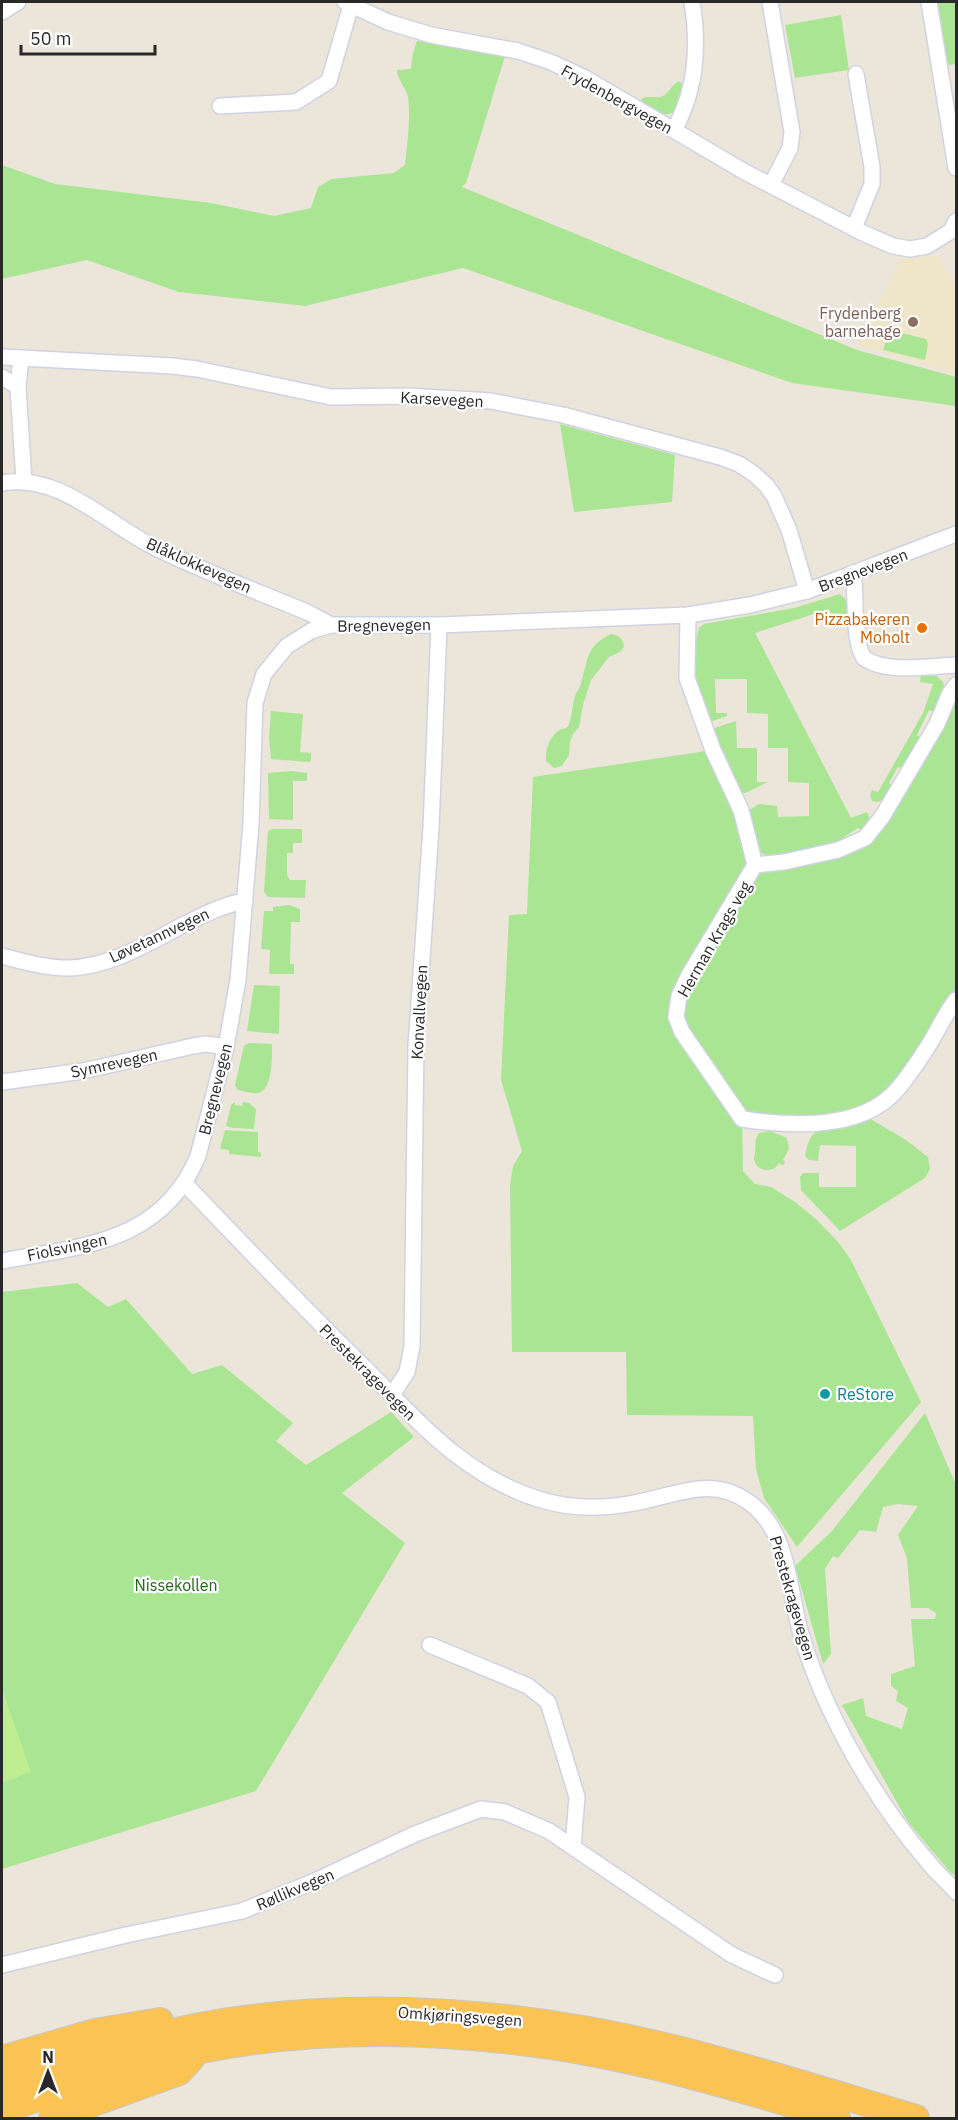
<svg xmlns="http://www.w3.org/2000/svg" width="958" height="2120" font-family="'IBM Plex Sans',sans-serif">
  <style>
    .education { fill: #efe5c9 }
    .green { fill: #aae594 }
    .pitch { fill: #bfed8f }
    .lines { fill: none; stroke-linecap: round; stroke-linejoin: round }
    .minor-casing { stroke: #cfd2e3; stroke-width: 18 }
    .trunk-casing { stroke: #c7c7c7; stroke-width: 28 }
    .minor { stroke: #fff; stroke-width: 15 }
    .trunk { stroke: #fac354; stroke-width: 26 }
    .education-dot { fill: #8d6e63; stroke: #fff; stroke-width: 2 }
    .food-dot { fill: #e8710a; stroke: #fff; stroke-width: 2 }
    .culture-dot { fill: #0f9aa8; stroke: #fff; stroke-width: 2 }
    .labels { text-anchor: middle; stroke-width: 4.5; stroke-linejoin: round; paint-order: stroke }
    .street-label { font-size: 16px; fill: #292929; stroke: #fff }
    .education-label { font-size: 16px; fill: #785e54; stroke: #fff; text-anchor: end }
    .food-label { font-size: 16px; fill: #c56008; stroke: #fff; text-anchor: end }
    .culture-label { font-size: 16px; fill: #0d838f; stroke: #fff; text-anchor: start }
    .park-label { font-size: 16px; fill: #226917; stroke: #fff }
  </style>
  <rect width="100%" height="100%" fill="#ece6da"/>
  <path class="education" d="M939,256L956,287V374L858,345L902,258Z"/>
  <g class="green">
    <path d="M937,2H956V64L949,65L947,62Z"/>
    <path d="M841,15L849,70L795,78L785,25Z"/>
    <path d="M417,41L505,56L466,183L462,187L857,350L956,377V406L792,383L463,268L305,306L179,292L87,260L2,279V165L55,184L211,203L274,216L311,208L318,187L332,179L394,173L405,165C407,143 411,120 408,97C406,87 397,80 397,70L411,69L413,53Z"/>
    <path d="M679,81L684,85C677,119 670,121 642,103L641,99C648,95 656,99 663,96C670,92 671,85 679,81Z"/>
    <path d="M894,331L926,339L928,344L925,360L883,350L889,332Z"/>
    <path d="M560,424L675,455L672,502L574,512Z"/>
    <path d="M840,594L848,602L849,619L833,622L829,609L755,633L851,818L867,812L871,821L863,831L858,828L844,837V843L770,857L759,852L749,810L759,804L777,806L778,817L809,816V783L788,782V748H768V714L747,713V679H715L716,713H727V716L710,722L694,683L695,645L699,628L704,624L794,608Z"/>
    <path d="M611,634C620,636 623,638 624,647L620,652L609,657L591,680L583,705L579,727L573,734L570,742L569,755L562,766L554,768L546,761C545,750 549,738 558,731C562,728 567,730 569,724C572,717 572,708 574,700C575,693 579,690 581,683C589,658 585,647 611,634Z"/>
    <path d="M921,675L937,676L943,682L944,687L935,712L929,710L917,735L921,738L903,768L898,767L889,783L893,787C887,796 885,804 872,801L870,795L872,790L878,792L923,713L933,684L920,682Z"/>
    <path d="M956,685V989C937,1011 924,1038 909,1063C872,1124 812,1116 751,1115L742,1119L743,1171L755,1184L771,1187L795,1202L817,1220L839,1243L851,1260L921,1402L797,1547L764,1498L756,1469L753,1416L627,1415L626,1352H512L510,1185L513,1166L522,1151L501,1080L509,915L527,914L533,777L713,750L755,865L865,838Z"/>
    <path d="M271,711L303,714L300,752L311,753V761L308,762L271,759L269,738Z"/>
    <path d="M736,721L737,748H757V782H768L745,793L739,792L714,733V728Z"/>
    <path d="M291,771L307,773V781H293V820L269,819L268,773Z"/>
    <path d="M273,829H302V843H293V853H287V875L290,880H306L305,898L268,897L264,892L268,831Z"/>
    <path d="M289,905L300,909V922H291L290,964H294V974H269L270,950L261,949L264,911H273V907Z"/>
    <path d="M254,985L280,986L279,1034L247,1031Z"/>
    <path d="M249,1043L272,1044C272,1056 273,1091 258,1093C252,1094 244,1091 238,1090L235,1085L244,1046Z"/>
    <path d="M235,1102V1105L242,1106L243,1102L249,1103L256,1109L254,1129L233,1128L226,1126L231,1105Z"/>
    <path d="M869,1118L906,1140L928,1157L930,1169L925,1178L840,1231L801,1190L800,1177L803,1173H819V1187H856V1146L820,1145L818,1161L809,1160L805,1156C807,1146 809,1135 818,1130L848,1126Z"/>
    <path d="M225,1130L258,1132V1152L261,1153V1157L229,1154V1150L220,1149Z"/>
    <path d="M770,1131L787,1138L789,1149L783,1160L785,1162L783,1166L779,1163C775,1172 759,1173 755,1162C752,1156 755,1158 755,1152C756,1144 754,1140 759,1133Z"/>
    <path d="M77,1283L108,1307L126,1299L192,1374L222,1365L293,1423L276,1441L306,1465L391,1412L414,1437L342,1493L405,1543L256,1791L2,1869V1292Z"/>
    <path d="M925,1413L956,1485V1876L950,1872L908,1822L842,1705L863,1698L866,1716L902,1729L908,1708L896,1701L898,1691L891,1686V1674L915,1666L911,1619H935L936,1613L928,1608H911L907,1558L898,1535L918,1506L898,1504L883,1507L876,1532L860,1530L838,1558L833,1556L825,1569L831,1654L823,1664L795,1566L832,1531Z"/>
  </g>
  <path class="pitch" d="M2,1689L31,1772L2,1783Z"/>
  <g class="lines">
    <defs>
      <g id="minor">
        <path d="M345,2L388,22L431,35L518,51L551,62L585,78L745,172L863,233L893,246L910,249L927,246L951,231L956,221"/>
        <path d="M770,2L792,132L790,148L771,185"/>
        <path d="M929,2L956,168"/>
        <path d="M2,12L18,2"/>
        <path d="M220,106L296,102L329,81L351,5"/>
        <path d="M674,130C696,91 699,45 692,2"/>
        <path d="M854,228L872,184V167L856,74"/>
        <path d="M2,357L21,358"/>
        <path d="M2,377L18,387L24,481"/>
        <path d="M18,387L21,358L173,366L197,369L331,397L407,396L491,401L563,415L720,457L739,464L754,474L766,485L774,496L789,530L807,591"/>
        <path d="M2,483C62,473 107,525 158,549C207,573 259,592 309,613L331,625"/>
        <path d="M853,573C857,596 852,640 864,658C886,674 930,666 956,665"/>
        <path d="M688,615L687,678L713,750L741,810L755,865"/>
        <path d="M956,685L950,693L937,724L882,817L865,838L838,850L784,862L755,865L689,975L679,996L676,1017L682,1032L742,1119C788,1126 856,1130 892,1095C905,1082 915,1066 925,1051C936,1035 944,1015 956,1000"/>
        <path d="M2,956C24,962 46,968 69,968C109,967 147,944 181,926C202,916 221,905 245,901"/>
        <path d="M2,1082L83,1071L193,1046L206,1044L226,1047"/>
        <path d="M185,1184C245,1246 304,1309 366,1369C419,1422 463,1475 538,1499C569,1509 603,1509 634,1503C675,1496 712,1474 750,1503C790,1533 788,1589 801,1634C825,1714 874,1800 929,1863C937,1874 948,1882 956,1892"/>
        <path d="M2,1261C82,1246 162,1243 198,1156L226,1047L238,980L251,824L255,703L264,674L287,646L311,631L331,625H439L688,615L750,605L807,591L956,534"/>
        <path d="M392,1395L407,1372L412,1346L416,1046L431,828L439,625"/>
        <path d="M430,1645L528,1686L548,1702L577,1797L573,1847"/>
        <path d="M2,1965L126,1935L242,1911L315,1881L415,1834L481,1809L505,1812L549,1831L732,1955L775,1975"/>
      </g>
      <g id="trunk">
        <path d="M2,2059L95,2032L160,2021"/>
        <path d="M2,2086C65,2063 129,2041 195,2027C356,1996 527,2011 685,2051C763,2071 839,2095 916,2118"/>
        <path d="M2,2111C67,2087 133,2064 201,2050C317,2027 440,2029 557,2047C652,2062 746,2090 837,2118"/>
        <path d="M52,2118L179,2072L191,2059"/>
      </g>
    </defs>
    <use href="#minor" class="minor-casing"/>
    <use href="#trunk" class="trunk-casing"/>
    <use href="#minor" class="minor"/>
    <use href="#trunk" class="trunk"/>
  </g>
  <circle class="education-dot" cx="913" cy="322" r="6"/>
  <circle class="food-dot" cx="922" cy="628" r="6"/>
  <circle class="culture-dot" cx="825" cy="1394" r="6"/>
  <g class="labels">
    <g class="street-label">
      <text transform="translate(617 99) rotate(29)" y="6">Frydenbergvegen</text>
      <text transform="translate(442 399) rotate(3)" y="6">Karsevegen</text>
      <text transform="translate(199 565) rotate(24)" y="6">Blåklokkevegen</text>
      <text transform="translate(863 570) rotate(-21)" y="6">Bregnevegen</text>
      <text transform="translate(384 625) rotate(-1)" y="6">Bregnevegen</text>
      <text transform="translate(159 935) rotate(-25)" y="6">Løvetannvegen</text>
      <text transform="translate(714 939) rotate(-60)" y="6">Herman Krags veg</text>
      <text transform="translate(419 1012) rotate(-87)" y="6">Konvallvegen</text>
      <text transform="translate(114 1063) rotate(-12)" y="6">Symrevegen</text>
      <text transform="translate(215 1089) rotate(-76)" y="6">Bregnevegen</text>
      <text transform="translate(67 1247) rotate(-12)" y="6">Fiolsvingen</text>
      <text transform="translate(368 1372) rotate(45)" y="6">Prestekragevegen</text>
      <text transform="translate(793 1598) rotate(74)" y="6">Prestekragevegen</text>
      <text transform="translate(295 1889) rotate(-23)" y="6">Røllikvegen</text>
      <text transform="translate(460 2016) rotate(4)" y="6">Omkjøringsvegen</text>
    </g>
    <g class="education-label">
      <text x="901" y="319">Frydenberg<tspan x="901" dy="18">barnehage</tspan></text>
    </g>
    <g class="food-label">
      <text x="910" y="625">Pizzabakeren<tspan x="910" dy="18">Moholt</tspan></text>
    </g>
    <g class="culture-label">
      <text x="837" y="1400">ReStore</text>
    </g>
    <g class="park-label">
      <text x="176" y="1591">Nissekollen</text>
    </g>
  </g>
  <rect width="958" height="2120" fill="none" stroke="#292929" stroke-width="6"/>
  <g transform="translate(48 2072)" stroke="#ffffff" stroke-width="4.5" paint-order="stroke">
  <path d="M0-4.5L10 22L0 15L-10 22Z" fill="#292929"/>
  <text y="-9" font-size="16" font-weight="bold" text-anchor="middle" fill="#292929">N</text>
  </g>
  <path d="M21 45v9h134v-9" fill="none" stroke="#292929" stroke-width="3"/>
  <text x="30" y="45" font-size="18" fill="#292929" stroke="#ffffff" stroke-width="4.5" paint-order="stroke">50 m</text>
</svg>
